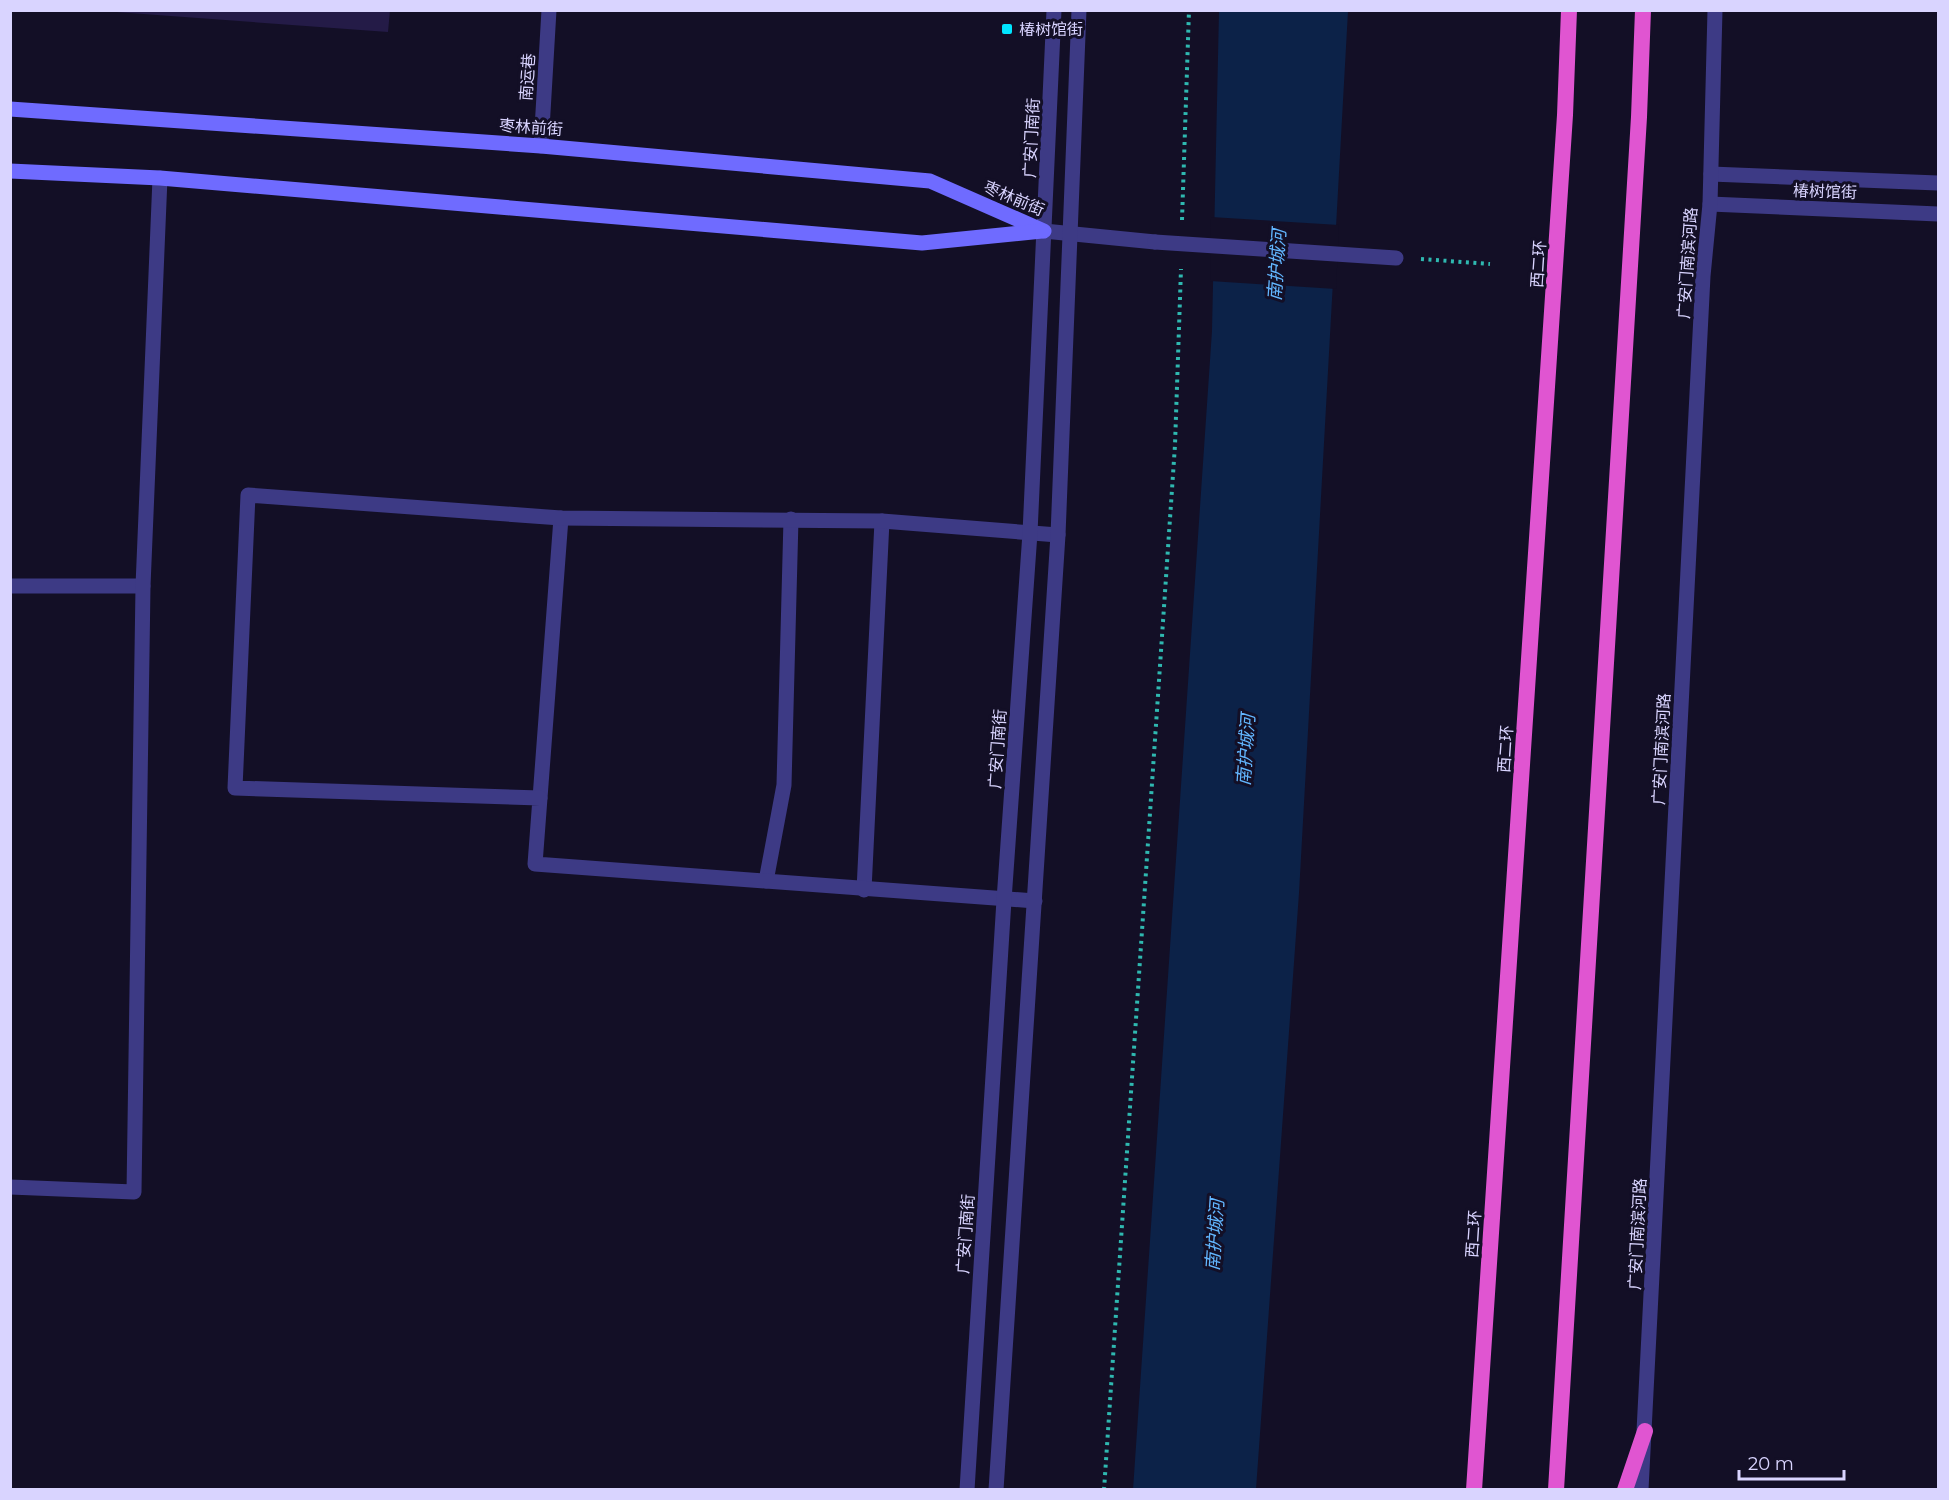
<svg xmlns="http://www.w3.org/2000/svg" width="1949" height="1500" font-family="Montserrat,'Noto Sans SC',sans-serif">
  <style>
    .water { fill: #0c2248 }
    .pier { fill: #130f26 }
    .building { fill: #241b47 }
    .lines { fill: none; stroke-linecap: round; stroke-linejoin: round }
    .path { stroke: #2fb8b0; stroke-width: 4; stroke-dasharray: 3 4.5; stroke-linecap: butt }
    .service { stroke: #3d3a85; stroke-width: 15 }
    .minor { stroke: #3d3a85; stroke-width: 15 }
    .tertiary { stroke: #3d3a85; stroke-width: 15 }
    .secondary { stroke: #6f6bff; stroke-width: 15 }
    .trunk { stroke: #e055d1; stroke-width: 16 }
    .tertiary-bridge { stroke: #3d3a85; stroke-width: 15 }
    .poi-dot { fill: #00e5ff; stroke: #130f26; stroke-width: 2 }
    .labels { text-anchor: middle; stroke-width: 6; stroke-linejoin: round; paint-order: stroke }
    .poi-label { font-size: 16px; fill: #d9d4ff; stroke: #130f26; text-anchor: start }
    .street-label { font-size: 16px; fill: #d9d4ff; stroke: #130f26 }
    .water-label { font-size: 18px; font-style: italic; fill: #62b6ff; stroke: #130f26 }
  </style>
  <rect width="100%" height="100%" fill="#130f26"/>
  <path class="water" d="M1219,11H1348L1299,893L1256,1489L1133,1490L1212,331Z"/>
  <path class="pier" d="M1211,217L1339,225L1336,289L1210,281Z"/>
  <path class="building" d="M116,10H390L388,32L116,12Z"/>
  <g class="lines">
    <g class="path">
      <path d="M1182,220L1189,10"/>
      <path d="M1421,259L1490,264"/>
      <path d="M1104,1490L1175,445L1181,269"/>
    </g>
    <g class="service">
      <path d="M10,586H143"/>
      <path d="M540,798L561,518"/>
      <path d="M766,881L784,785L791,519"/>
      <path d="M864,890L882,521"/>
      <path d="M1035,901L535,864L540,798L235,788L248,495L561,518L882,521L1058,535"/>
    </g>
    <g class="minor">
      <path d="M541,146L549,10"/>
      <path d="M10,1187L134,1192L143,586L160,178"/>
    </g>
    <g class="tertiary">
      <path d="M1711,174L1938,183"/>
      <path d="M1710,204L1938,214"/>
      <path d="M1044,231L1155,242"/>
      <path d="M967,1490L1004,900L1030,533L1054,10"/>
      <path d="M996,1490L1058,535L1079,10"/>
      <path d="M1641,1490L1703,276L1710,204L1715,10"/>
    </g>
    <g class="secondary">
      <path d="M10,109L541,146L930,181L1044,231"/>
      <path d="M10,171L160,178L922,243L1042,231"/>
    </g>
    <g class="trunk">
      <path d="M1474,1490L1565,115L1569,10"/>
      <path d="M1556,1490L1639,117L1643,10"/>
      <path d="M1625,1490L1645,1431"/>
    </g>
    <path class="tertiary-bridge" d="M1155,242L1396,258"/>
  </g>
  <rect class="poi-dot" x="1001" y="23" width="12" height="12" rx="3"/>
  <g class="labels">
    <g class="poi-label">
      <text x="1019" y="35">椿树馆街</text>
    </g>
    <g class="street-label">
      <text transform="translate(527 77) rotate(-86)" y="6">南运巷</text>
      <text transform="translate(531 127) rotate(4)" y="6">枣林前街</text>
      <text transform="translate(1031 138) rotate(-87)" y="6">广安门南街</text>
      <text transform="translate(1825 191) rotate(2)" y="6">椿树馆街</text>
      <text transform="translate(1014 198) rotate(23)" y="6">枣林前街</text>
      <text transform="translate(1687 263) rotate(-86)" y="6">广安门南滨河路</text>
      <text transform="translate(1538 264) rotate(-86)" y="6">西二环</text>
      <text transform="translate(997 749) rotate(-86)" y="6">广安门南街</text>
      <text transform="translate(1505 749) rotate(-86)" y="6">西二环</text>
      <text transform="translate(1661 749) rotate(-87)" y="6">广安门南滨河路</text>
      <text transform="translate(965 1234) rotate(-86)" y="6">广安门南街</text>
      <text transform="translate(1473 1234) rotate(-86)" y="6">西二环</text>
      <text transform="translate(1637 1234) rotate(-87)" y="6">广安门南滨河路</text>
    </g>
    <g class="water-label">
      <text transform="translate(1277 265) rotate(-86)" y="6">南护城河</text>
      <text transform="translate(1246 750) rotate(-86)" y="6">南护城河</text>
      <text transform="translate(1215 1235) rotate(-86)" y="6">南护城河</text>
    </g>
  </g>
  <rect width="1949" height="1500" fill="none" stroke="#d9d4ff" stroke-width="24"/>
  <path d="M1739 1470v9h105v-9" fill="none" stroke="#d9d4ff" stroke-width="3"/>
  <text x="1748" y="1470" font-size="18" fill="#d9d4ff" stroke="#130f26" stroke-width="4.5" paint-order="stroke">20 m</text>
</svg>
